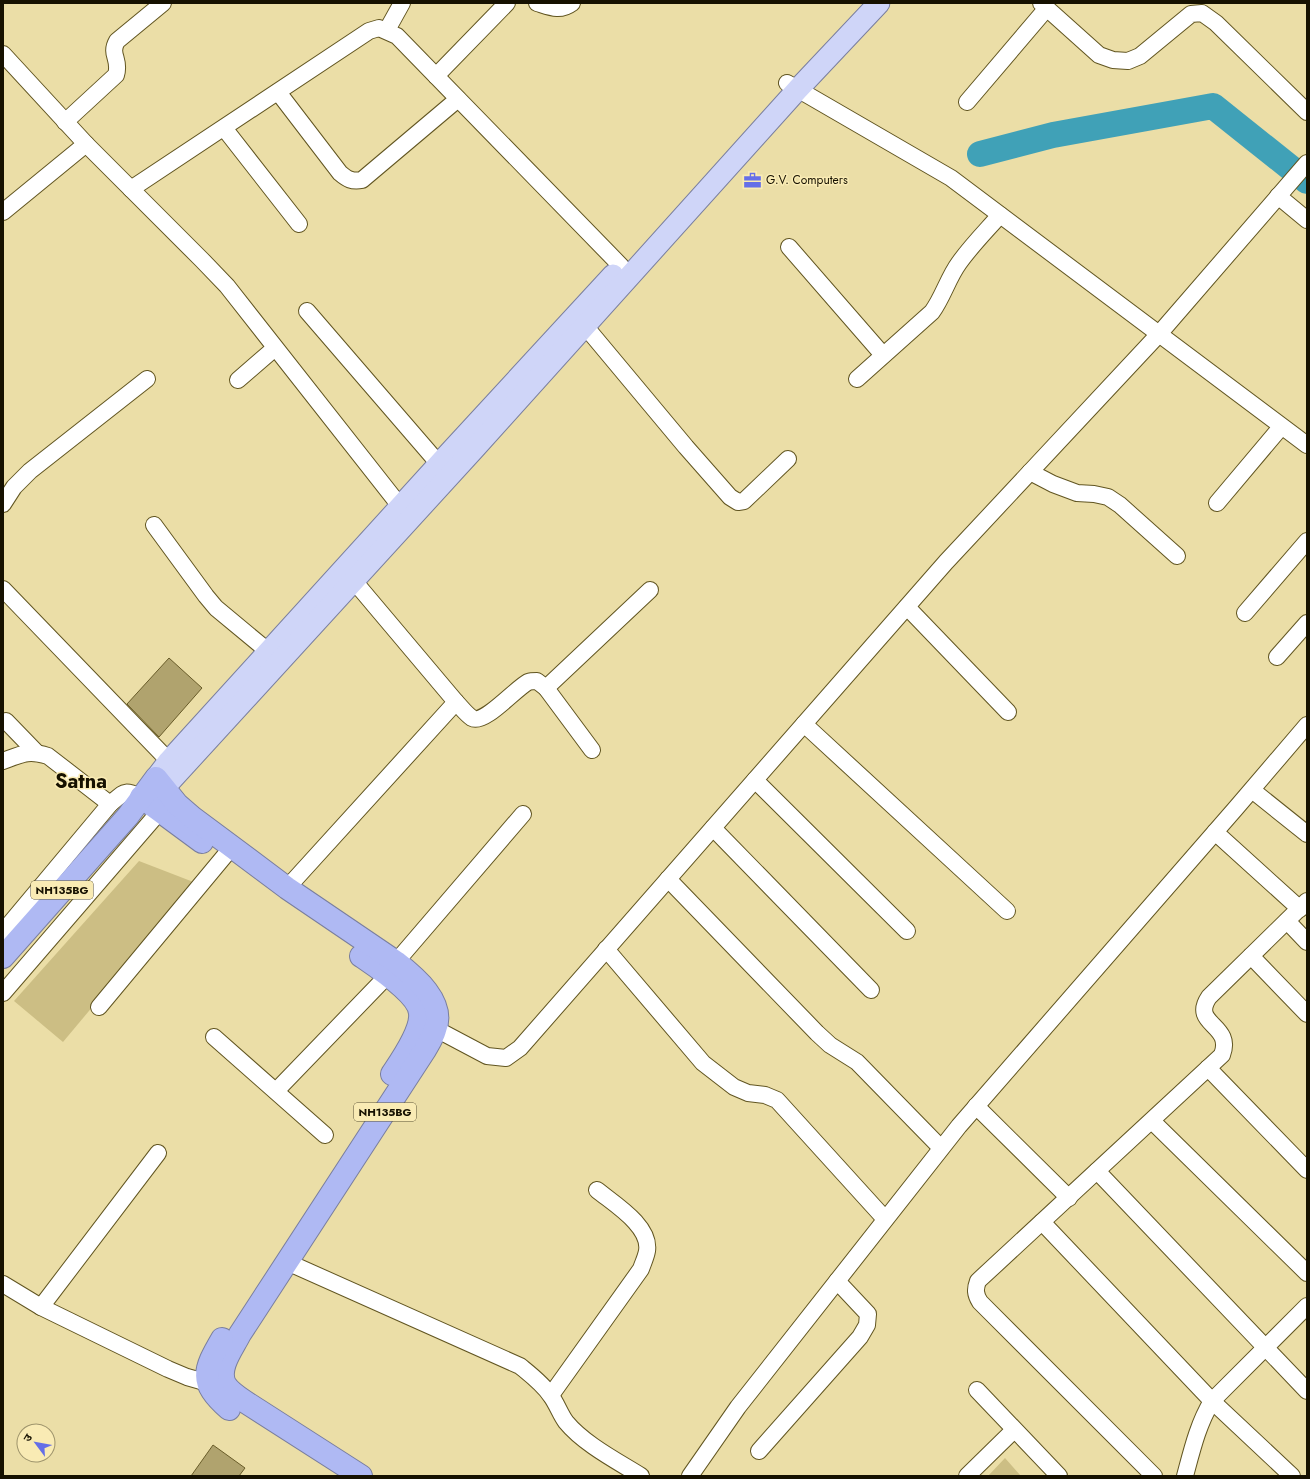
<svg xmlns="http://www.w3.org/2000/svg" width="1310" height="1479" font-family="Jost,'Noto Sans Devanagari',sans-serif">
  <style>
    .green { fill: #ccbe84 }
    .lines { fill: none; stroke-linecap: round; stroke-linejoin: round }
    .river { stroke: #40a1b7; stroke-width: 26 }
    .building { fill: #b0a36e; stroke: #695c29 }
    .minor-casing { stroke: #615521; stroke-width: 18 }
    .major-casing { stroke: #797e9e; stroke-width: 23 }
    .highway-casing { stroke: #797e9e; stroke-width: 24 }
    .minor { stroke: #fff; stroke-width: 16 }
    .major { stroke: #cfd5f8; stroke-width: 21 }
    .highway { stroke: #afb9f3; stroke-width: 22 }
    .labels { text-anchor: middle; stroke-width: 3; stroke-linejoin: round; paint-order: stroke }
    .shield { fill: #f9ebb4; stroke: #5a5236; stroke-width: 1 }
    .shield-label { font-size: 11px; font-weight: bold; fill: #161100 }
    .poi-label { font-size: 12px; fill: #161100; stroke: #f9ebb4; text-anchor: start }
    .town-label { font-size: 20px; font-weight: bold; fill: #161100; stroke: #f9ebb4 }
  </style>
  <rect width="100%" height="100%" fill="#ebdea7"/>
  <g class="green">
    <path d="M139,861L196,883L63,1042L14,1001Z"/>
    <path d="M1005,1458L1021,1476H1022H988Z"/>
  </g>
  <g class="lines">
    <path class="river" d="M980,154L1053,135L1213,106L1307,181"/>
  </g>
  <g class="building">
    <path d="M169,658L202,688L159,737L127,704Z"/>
    <path d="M213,1445L245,1468L239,1476H191Z"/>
  </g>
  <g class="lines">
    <defs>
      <g id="minor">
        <path d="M537,3C550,7 560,12 572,3"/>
        <path d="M1041,3L1099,55L1113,60L1128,61L1140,56L1191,14L1202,13L1216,23L1307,112"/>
        <path d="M387,30L402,3"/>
        <path d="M3,54L86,144L202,260L227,286L400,506"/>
        <path d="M436,76L507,3"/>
        <path d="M787,83L951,178L1307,445"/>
        <path d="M278,92L340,173C347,179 352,182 362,180L458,99"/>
        <path d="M967,102L1047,8"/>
        <path d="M65,122L116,75C121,59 109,55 117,41L163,3"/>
        <path d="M224,128L299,224"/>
        <path d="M131,189L369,31L379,28L397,36L621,266"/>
        <path d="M1278,196L1307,220"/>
        <path d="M3,212L86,144"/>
        <path d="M789,247L883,355"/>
        <path d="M307,311L439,464"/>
        <path d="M585,326L686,447L730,497L738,502L744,501L788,459"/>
        <path d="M857,379L932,312C943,297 948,278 959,263C971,246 986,231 1000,215"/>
        <path d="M238,380L275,348"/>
        <path d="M1030,472L1053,484L1077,493L1094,494L1108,497L1120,505L1177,556"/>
        <path d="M1217,503L1281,427"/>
        <path d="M3,504L14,487L30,471L147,379"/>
        <path d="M154,525L206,596L216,608L269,652"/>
        <path d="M354,581L456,702C461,707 466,714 472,718C484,725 515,689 528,682C531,681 534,681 537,681L546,688L592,750"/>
        <path d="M3,589L169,761"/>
        <path d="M907,607L1008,712"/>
        <path d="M1245,613L1307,541"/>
        <path d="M1277,657L1307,623"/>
        <path d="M546,688L650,590"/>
        <path d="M6,721L37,753"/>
        <path d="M804,724L1007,911"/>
        <path d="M3,761C22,754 28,750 48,756L110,804"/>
        <path d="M755,780L907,931"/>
        <path d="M1252,790L1307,834"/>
        <path d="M713,828L871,990"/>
        <path d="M1215,832L1300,909"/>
        <path d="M668,879L817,1033L830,1045L857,1062L941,1148"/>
        <path d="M287,888L456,702"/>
        <path d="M1287,921L1307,942"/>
        <path d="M3,932L110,804C125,792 123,789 141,797"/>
        <path d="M606,949L703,1063L734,1087L748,1093L765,1095L777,1100L885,1219"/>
        <path d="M1251,956L1307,1014"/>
        <path d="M396,962L523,814"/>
        <path d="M3,993L160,811"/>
        <path d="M99,1007L232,847"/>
        <path d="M436,1029L487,1056L506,1058L520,1048L946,562L1159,334L1307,163"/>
        <path d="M214,1037L325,1135"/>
        <path d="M1208,1068L1307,1170"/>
        <path d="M276,1091L388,975"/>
        <path d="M976,1106L1069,1198"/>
        <path d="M1152,1121L1307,1273"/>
        <path d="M1097,1171L1307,1391"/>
        <path d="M1042,1222L1212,1401L1292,1476"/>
        <path d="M287,1262L520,1366C531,1375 543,1384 551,1396C557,1404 560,1414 566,1422C584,1444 617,1461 641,1476"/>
        <path d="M3,1284L41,1307L168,1369L187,1377L208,1383"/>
        <path d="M41,1307L158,1153"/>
        <path d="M977,1390L1059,1476"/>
        <path d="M551,1395L641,1269C643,1263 646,1257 647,1251C651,1226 614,1204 597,1190"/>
        <path d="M759,1451L860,1337L867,1325L868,1314L837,1281"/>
        <path d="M690,1476L738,1407L959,1126L1236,808L1307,725"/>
        <path d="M967,1476L1014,1430"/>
        <path d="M1154,1476L980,1302C975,1294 975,1289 978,1281L1222,1055C1234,1024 1190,1025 1209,997L1307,901"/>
        <path d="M1185,1476C1192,1450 1198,1424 1212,1401L1307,1306"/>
      </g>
      <g id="major">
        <path d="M156,778L169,761L439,464L613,275"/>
        <path d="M164,788L475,448L798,89L879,3"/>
      </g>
      <g id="highway">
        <path d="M141,797L202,842"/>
        <path d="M361,956C377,967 418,994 420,1013C422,1031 402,1059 392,1074"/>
        <path d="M3,957L128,816L156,778L177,804L192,817L287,888L396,962C415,977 446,1002 435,1030C433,1037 429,1043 425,1050L240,1334C233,1348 217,1368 225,1384C229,1391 238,1397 244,1401L361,1476"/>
        <path d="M222,1339C204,1370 198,1382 229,1409"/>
      </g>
    </defs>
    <use href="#minor" class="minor-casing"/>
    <use href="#major" class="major-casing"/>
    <use href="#highway" class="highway-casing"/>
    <use href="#minor" class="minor"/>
    <use href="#major" class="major"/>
    <use href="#highway" class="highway"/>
  </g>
  <defs>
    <symbol id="office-bare" viewBox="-9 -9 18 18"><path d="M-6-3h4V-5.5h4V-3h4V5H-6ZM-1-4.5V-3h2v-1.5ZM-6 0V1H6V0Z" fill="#656fe7" stroke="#f9ebb4" stroke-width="2.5" paint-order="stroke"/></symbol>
  </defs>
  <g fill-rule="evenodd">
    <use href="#office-bare" x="740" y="168" width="25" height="25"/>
  </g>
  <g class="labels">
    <g class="shield">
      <rect x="31" y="881" width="62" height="18" rx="3"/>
      <rect x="354" y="1103" width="62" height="18" rx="3"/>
    </g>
    <g class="shield-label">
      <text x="62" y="894">NH135BG</text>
      <text x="385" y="1116">NH135BG</text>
    </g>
    <g class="poi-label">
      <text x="766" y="184">G.V. Computers</text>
    </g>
    <g class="town-label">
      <text x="81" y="788">Satna</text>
    </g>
  </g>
  <rect width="1310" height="1479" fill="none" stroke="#161100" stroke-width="8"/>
  <g transform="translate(36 1443) rotate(302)"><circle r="19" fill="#f9ebb4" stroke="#9e946c"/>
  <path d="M0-3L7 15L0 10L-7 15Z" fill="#656fe7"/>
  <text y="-6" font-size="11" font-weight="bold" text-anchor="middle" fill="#161100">उ</text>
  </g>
</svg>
